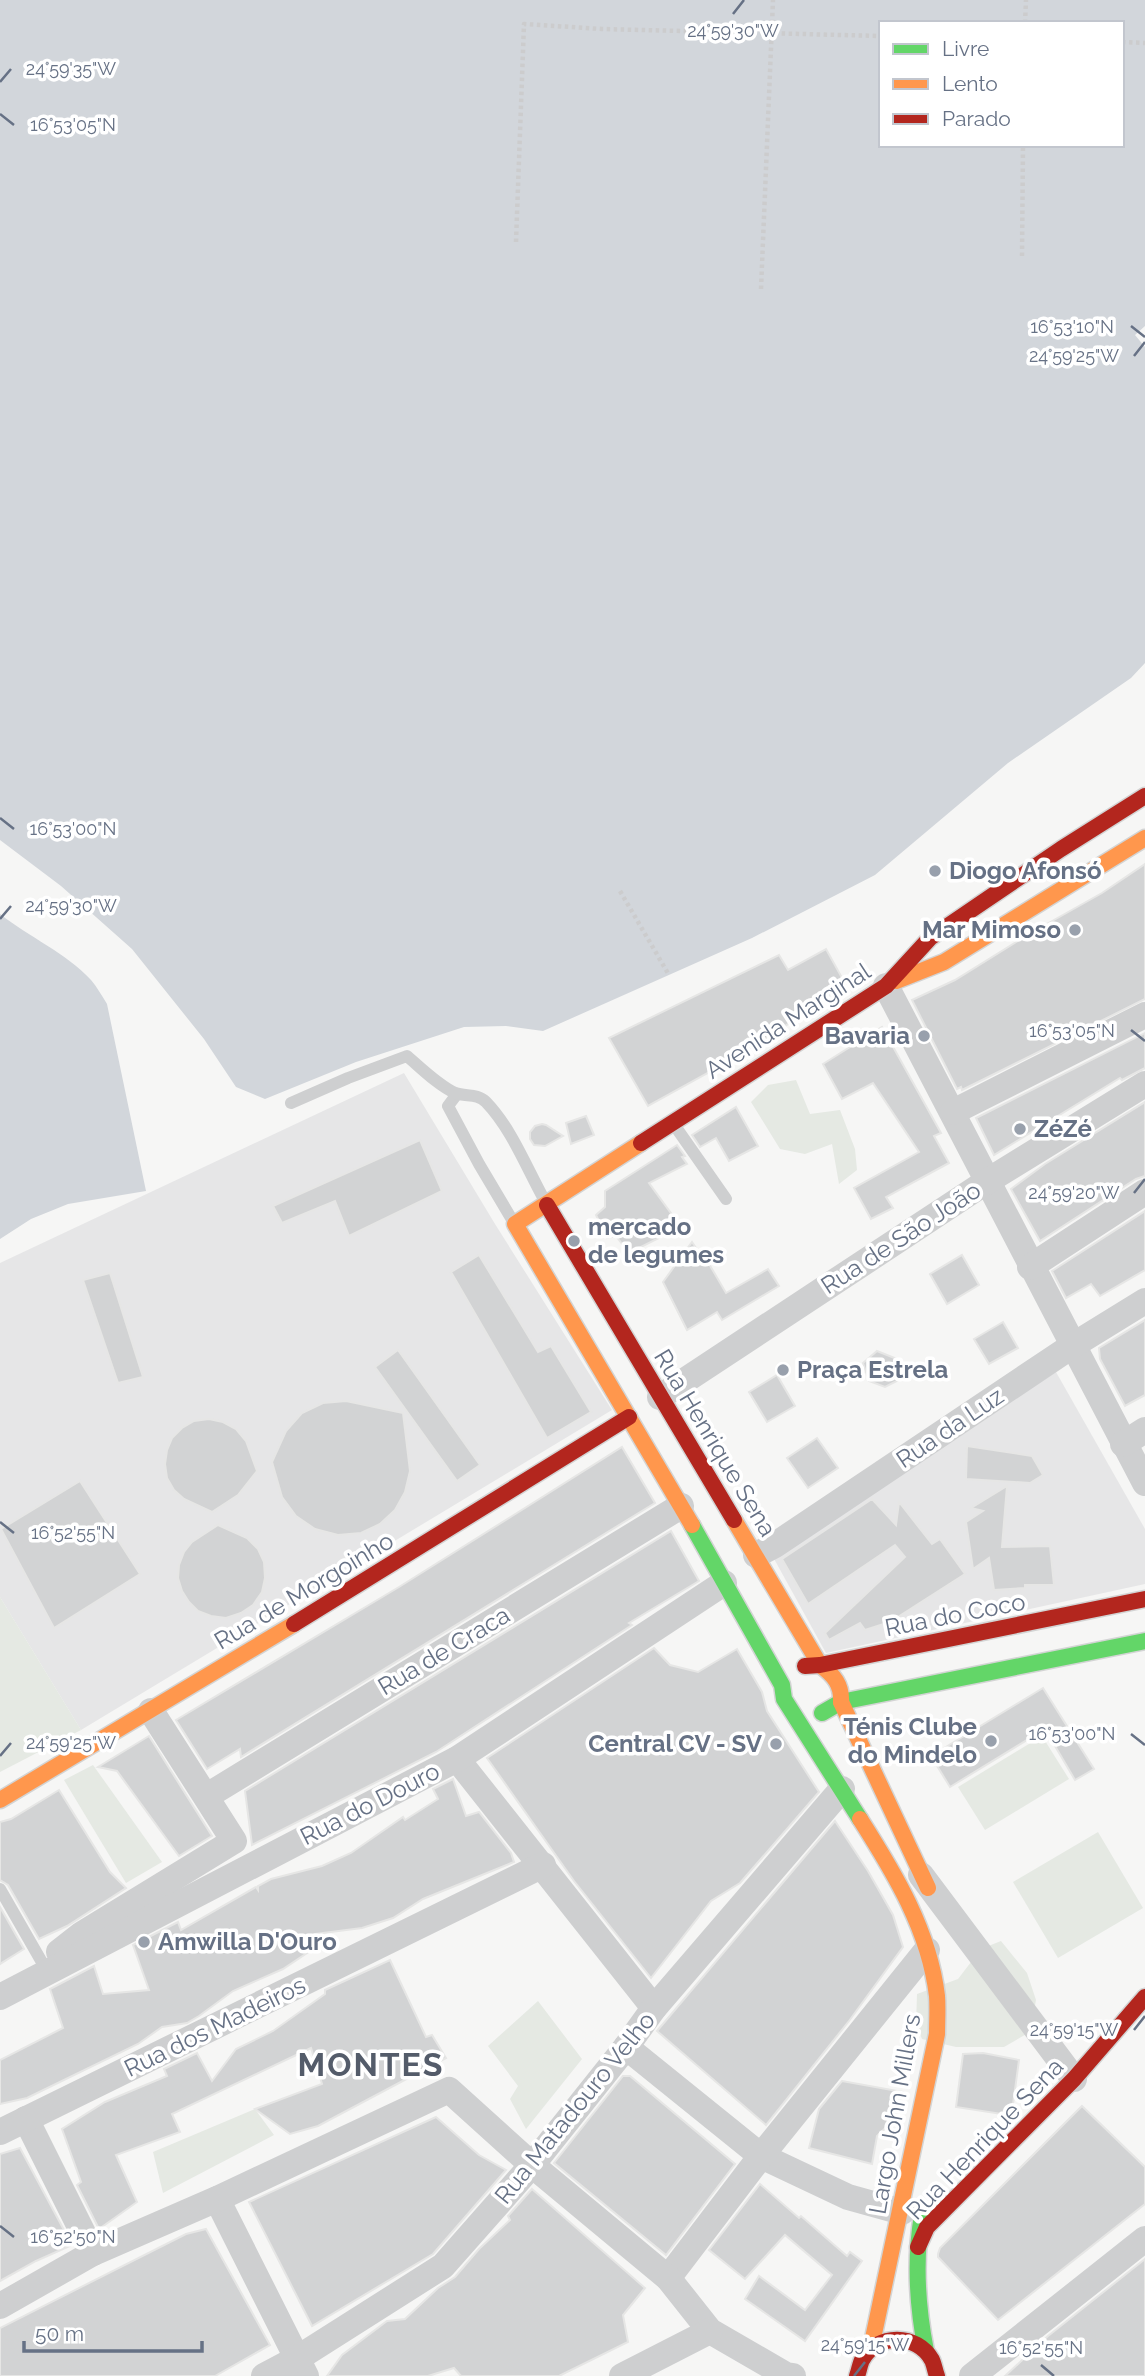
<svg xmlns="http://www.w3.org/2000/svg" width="1145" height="2376" font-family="Raleway,sans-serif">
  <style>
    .built { fill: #e6e6e7 }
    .green { fill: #e5e9e3 }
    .water { fill: #d2d6db; fill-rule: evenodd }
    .building { fill: #d2d3d4; stroke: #e6e6e5; stroke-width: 2 }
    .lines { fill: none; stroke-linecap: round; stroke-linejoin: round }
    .fast-casing { stroke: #d3d4d4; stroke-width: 19 }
    .slow-casing { stroke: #d3d4d4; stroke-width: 19 }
    .jam-casing { stroke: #d3d4d4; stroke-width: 19 }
    .path { stroke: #cccccd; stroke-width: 4.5; stroke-dasharray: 3.5 3.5; stroke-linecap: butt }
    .lane { stroke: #cecfd0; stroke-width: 12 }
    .street { stroke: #cecfd0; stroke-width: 26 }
    .fast { stroke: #63d668; stroke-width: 16 }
    .slow { stroke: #ff974d; stroke-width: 16 }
    .jam { stroke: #b3261e; stroke-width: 16 }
    .ticks { fill: none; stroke: #667185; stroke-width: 2.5 }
    .poi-dot { fill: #98a0ac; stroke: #fff; stroke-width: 2.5 }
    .labels { text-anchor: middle; stroke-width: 7; stroke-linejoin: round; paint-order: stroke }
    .poi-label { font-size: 24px; font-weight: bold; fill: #667185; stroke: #fff; text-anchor: start }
    .street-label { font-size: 24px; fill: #667185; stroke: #fff }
    .district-label { font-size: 32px; font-weight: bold; letter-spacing: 2px; fill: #545c6a; stroke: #fff }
    .ticks-label { font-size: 18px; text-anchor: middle; fill: #667185; stroke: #fff; stroke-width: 7; stroke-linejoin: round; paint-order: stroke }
  </style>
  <rect width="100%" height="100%" fill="#f6f6f5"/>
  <g class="built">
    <path d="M404,1073L495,1224L612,1410L81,1730L0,1597V1263Z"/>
    <path d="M1056,1372L1145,1529V1584L826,1653L773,1557Z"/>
  </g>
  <g class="green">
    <path d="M796,1080L810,1114L840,1110L855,1149L857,1170L839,1184L832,1144L805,1154L780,1149L751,1102L768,1085Z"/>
    <path d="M0,1597L81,1730L0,1772Z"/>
    <path d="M1042,1736L1069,1779L985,1830L958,1787Z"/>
    <path d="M93,1765L162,1862L126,1883L64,1780Z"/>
    <path d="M1098,1832L1143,1908L1058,1958L1013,1882Z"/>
    <path d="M1001,1941L1027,1973L1036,2000L1030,2032L1004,2047H956L922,2039L916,2025L917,1994L958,1979L981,1949Z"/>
    <path d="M538,2001L582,2059L526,2129L510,2099L518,2086L488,2046Z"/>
    <path d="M255,2109L274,2135L163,2193L153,2152Z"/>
  </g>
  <g class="water">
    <path d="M0,0H1145V326L1135,335L1145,347V663L1131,678L1008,763L875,875L752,938L543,1031L506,1026L464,1027L356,1062L265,1099L236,1087L204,1039L132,949L61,886L0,840ZM881,23H1122V145H881Z"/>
    <path d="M0,914C29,937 66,953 91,980C97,987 102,996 107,1004L146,1191L68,1204L31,1219L0,1239Z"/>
  </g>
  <g class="building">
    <path d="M1145,864V999L962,1090L961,1087L957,1089L912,1000L955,980L1029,934L1102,893Z"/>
    <path d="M826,949L846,985L808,1006L810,1010L735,1058L648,1106L609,1038L779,955L788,970Z"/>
    <path d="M882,1027L941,1133L934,1136L949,1163L886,1197L893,1208L871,1219L854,1188L919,1152L873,1083L842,1099L823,1064Z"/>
    <path d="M1145,1033V1068L1122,1080L1120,1078L994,1155L976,1118Z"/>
    <path d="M1145,1102V1176L1136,1179L1040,1241L1011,1189L1045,1164Z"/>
    <path d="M736,1107L758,1146L729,1161L716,1138L700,1147L692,1135Z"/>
    <path d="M586,1116L594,1135L571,1144L566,1123Z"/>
    <path d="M542,1124L546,1125L563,1136L545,1146L534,1145L530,1139V1132L535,1126Z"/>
    <path d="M420,1140L442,1191L349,1236L335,1201L282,1223L273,1206Z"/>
    <path d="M677,1145L685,1156L682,1157L687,1164L649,1183L681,1227L629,1253L616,1236L607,1238L596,1215L605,1207V1191Z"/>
    <path d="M1145,1211V1270L1100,1296L1091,1284L1066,1298L1052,1271Z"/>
    <path d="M692,1242L703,1258L705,1257L726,1293L768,1269L779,1286L722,1320L717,1312L687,1330L663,1282Z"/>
    <path d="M479,1255L538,1352L551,1346L591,1412L547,1438L451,1272Z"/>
    <path d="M962,1255L979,1285L947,1304L930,1274Z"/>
    <path d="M110,1273L143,1377L118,1383L83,1280Z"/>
    <path d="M1145,1320V1395L1125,1406L1100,1359L1099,1348Z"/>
    <path d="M1003,1322L1018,1348L989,1364L974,1339Z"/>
    <path d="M398,1350L480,1465L457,1481L375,1367Z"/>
    <path d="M877,1351L897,1359L899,1380L885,1387L869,1381L863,1363Z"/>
    <path d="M777,1375L795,1406L767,1422L749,1392Z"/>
    <path d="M346,1401L403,1413L410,1471L405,1492L395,1510L380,1524L361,1533L338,1535L315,1529L296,1516L282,1497L272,1462L286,1431L302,1413L323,1403Z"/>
    <path d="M209,1419L223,1422L236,1429L246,1441L257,1471L238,1495L212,1512L184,1499L174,1490L167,1478L165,1464L167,1450L172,1438L182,1428L194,1421Z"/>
    <path d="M817,1438L838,1468L808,1488L787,1458Z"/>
    <path d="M967,1446L1032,1456L1043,1475L1030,1483L966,1479Z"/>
    <path d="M622,1447L655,1503L241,1757L240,1749L207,1769L176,1720L399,1587Z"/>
    <path d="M80,1481L140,1574L54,1628L1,1529Z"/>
    <path d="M1007,1486L1002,1547L1050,1546L1054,1585H1025V1588L994,1590L989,1558L973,1569L966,1522L983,1511L971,1508Z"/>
    <path d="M872,1499L896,1525L899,1502L932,1544L940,1539L965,1574L890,1622L865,1630L860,1623L829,1640L825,1633L905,1557L895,1545L808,1604L782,1559Z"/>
    <path d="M218,1525L247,1538L258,1549L264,1562L265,1578L262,1592L253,1605L241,1613L226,1618L211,1616L198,1611L189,1602L182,1591L178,1578L179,1565L184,1552L192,1542Z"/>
    <path d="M671,1531L699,1581L629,1623L632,1625L436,1752L252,1845L245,1791Z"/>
    <path d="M654,1648L670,1665L698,1672L737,1649L762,1692L767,1711L819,1792L740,1883L711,1901L651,1978L574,1881L487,1758Z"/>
    <path d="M1043,1688L1094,1769L1075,1780L1045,1729L950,1787L931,1756Z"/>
    <path d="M149,1736L212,1836L179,1856L117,1771L98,1767Z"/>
    <path d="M453,1779L466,1816L479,1812L511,1853L514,1862L423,1899L393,1918L362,1928L315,1934L322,1943L283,1969L233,1991L199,2016L187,2023L162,2027L138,2044L27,2098L0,2104V2060L63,2028L50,1989L94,1966L103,1994L149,1990L133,1945L178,1922L181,1930L256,1887L258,1890V1886L271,1879L322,1866L351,1853L403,1817L405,1820L438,1799L433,1789Z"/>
    <path d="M59,1790L110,1872L126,1888L67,1926L39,1939L8,1885L0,1880V1822L11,1819Z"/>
    <path d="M835,1821L868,1871L893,1915L903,1947L849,2021L766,2125L657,2031Z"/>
    <path d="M0,1907L24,1949L0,1964Z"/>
    <path d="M390,1960L426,2037L432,2035L446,2058L318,2126L290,2134L255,2109L322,2084L311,2048L172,2114L180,2132L116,2155L137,2202L99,2229L77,2185L81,2182L62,2129L105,2102L167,2076L164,2069L197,2053L212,2081L236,2049L273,2031L325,1994V1990Z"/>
    <path d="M983,2053L1019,2060L1012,2112L1008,2115L956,2107L963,2054Z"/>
    <path d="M623,2076H630L735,2164L666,2255L554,2163Z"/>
    <path d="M842,2081L903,2092L898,2116L877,2136L872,2164L809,2148L819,2109Z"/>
    <path d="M1082,2106L1145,2167V2204L998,2320L938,2257V2254L940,2248Z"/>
    <path d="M436,2117L479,2155L506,2170L433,2254L312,2326L249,2202Z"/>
    <path d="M20,2148L72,2245L36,2261L0,2281V2154Z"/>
    <path d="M760,2184L799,2218L801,2216L847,2256L850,2252L862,2261L805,2341L745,2299L759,2276L805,2310L832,2275L785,2235L745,2279L709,2250Z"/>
    <path d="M532,2189L645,2288L623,2315L628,2342L559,2376H461L454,2368L428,2376H327L342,2355L387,2321L405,2319L438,2288L455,2277L479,2249L510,2220L508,2216Z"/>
    <path d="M206,2229L270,2345L215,2376H0V2328L186,2234Z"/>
    <path d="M1145,2259V2376H1005L1048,2336Z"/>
  </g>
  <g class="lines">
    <defs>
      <g id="fast">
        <path d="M692,1525L782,1685L784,1699L860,1819"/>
        <path d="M822,1713L841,1702L1145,1641"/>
        <path d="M922,2215C914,2262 917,2305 926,2351"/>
      </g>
      <g id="slow">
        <path d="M896,981L944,962L1145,838"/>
        <path d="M641,1143L515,1224L692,1525"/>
        <path d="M734,1520L820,1665C834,1675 842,1685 841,1702"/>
        <path d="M841,1702L928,1888"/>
        <path d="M0,1800L294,1624"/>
        <path d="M860,1819C895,1874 929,1930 937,1996C938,2008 937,2022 937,2034L871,2348"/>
      </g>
      <g id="jam">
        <path d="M641,1143L886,986L930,938L1061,849L1145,796"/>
        <path d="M547,1205L734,1520"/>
        <path d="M294,1624L629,1417"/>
        <path d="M805,1666L820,1665L1145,1599"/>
        <path d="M918,2247L927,2227L1074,2079L1145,1997"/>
        <path d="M857,2376C859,2371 860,2364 862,2360C877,2333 917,2333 932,2360C934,2364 935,2371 937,2376"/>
      </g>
    </defs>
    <use href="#fast" class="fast-casing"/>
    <use href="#slow" class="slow-casing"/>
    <use href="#jam" class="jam-casing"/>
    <g class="path">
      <path d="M1025,23L1026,0"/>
      <path d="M1122,42L1145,43"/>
      <path d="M516,242L524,24L602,29L881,36"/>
      <path d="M1022,256L1023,145"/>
      <path d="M761,289L773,0"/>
      <path d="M620,891L669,975"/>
    </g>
    <g class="lane">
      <path d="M457,1094L448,1106L479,1164L514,1223"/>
      <path d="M291,1103L348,1078L407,1056C422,1069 438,1085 455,1093C466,1097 477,1093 486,1102C512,1129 527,1169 545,1201"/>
      <path d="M675,1126L726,1199"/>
      <path d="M0,1889L43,1964"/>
    </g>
    <g class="street">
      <path d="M886,986L1145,1483"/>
      <path d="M953,1112L1145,1015"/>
      <path d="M1030,1267L1145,1192"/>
      <path d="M660,1397L986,1182L1145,1084"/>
      <path d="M1123,1444L1145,1430"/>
      <path d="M756,1555L775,1545L1072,1346L1145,1301"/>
      <path d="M457,1759L654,2008"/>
      <path d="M207,1796L681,1506"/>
      <path d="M921,1875L1074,2079"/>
      <path d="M59,1952L82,1934L234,1841L151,1711"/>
      <path d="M0,1997L457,1759L724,1583"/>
      <path d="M626,2047L761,2156L848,2197L902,2212"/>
      <path d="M26,2119L93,2253"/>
      <path d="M0,2132L543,1865"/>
      <path d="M217,2199L306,2376"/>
      <path d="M668,2278L761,2156L927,1950"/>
      <path d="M0,2306L93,2253L217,2199L449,2090L532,2165L668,2278L710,2331L786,2375L793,2376"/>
      <path d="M264,2376L298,2358L443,2266L532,2165L626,2047L654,2008L842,1789"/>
      <path d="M622,2376L710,2331"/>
      <path d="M972,2376L1145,2239"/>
    </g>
    <use href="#fast" class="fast"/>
    <use href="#slow" class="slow"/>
    <use href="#jam" class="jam"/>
  </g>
  <path class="ticks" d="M733,14L744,0M0,82L11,69M0,114L14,125M1131,326L1145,337M1134,356L1145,342M0,818L14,829M0,919L11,906M1131,1030L1145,1041M1134,1193L1145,1179M0,1522L14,1533M1131,1734L1145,1745M0,1756L11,1743M1134,2030L1145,2016M0,2226L14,2237M1041,2365L1054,2376M854,2376L865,2362"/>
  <g class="poi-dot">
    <circle cx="935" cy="871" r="7"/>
    <circle cx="1075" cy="930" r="7"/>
    <circle cx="924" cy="1036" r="7"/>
    <circle cx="1020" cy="1129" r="7"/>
    <circle cx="574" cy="1241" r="7"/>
    <circle cx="783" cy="1370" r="7"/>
    <circle cx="991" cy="1741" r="7"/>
    <circle cx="776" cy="1744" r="7"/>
    <circle cx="144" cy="1942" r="7"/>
  </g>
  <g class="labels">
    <g class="poi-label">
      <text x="949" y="879">Diogo Afonsó</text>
      <text x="1061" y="938" text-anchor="end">Mar Mimoso</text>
      <text x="910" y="1044" text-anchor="end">Bavaria</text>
      <text x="1034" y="1137">ZéZé</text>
      <text x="588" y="1235">mercado<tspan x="588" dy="28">de legumes</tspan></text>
      <text x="797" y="1378">Praça Estrela</text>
      <text x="977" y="1735" text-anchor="end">Ténis Clube<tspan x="977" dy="28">do Mindelo</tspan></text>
      <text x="762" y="1752" text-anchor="end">Central CV - SV</text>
      <text x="158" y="1950">Amwilla D'Ouro</text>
    </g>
    <g class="street-label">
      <text transform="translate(788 1021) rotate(-33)" y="8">Avenida Marginal</text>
      <text transform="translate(901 1238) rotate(-33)" y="8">Rua de São João</text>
      <text transform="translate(950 1428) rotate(-34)" y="8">Rua da Luz</text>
      <text transform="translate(715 1443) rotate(59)" y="8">Rua Henrique Sena</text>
      <text transform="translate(304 1591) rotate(-31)" y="8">Rua de Morgoinho</text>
      <text transform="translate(955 1615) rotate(-11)" y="8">Rua do Coco</text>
      <text transform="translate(444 1651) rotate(-31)" y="8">Rua de Craca</text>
      <text transform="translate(370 1804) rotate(-27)" y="8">Rua do Douro</text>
      <text transform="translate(215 2027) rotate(-26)" y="8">Rua dos Madeiros</text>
      <text transform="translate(575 2108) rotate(-51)" y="8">Rua Matadouro Velho</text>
      <text transform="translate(895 2114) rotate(-80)" y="8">Largo John Millers</text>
      <text transform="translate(985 2139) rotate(-46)" y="8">Rua Henrique Sena</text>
    </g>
    <g class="district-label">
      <text x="371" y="2076">MONTES</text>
    </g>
  </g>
  <g class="ticks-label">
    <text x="733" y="37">24°59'30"W</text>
    <text x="71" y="75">24°59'35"W</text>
    <text x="73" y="131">16°53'05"N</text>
    <text x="1072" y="333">16°53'10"N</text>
    <text x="1074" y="362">24°59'25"W</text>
    <text x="73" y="835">16°53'00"N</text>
    <text x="71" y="912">24°59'30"W</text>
    <text x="1072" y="1037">16°53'05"N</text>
    <text x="1074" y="1199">24°59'20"W</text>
    <text x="73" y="1539">16°52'55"N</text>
    <text x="1072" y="1740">16°53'00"N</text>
    <text x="71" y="1749">24°59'25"W</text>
    <text x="1074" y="2036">24°59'15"W</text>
    <text x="73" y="2243">16°52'50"N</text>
    <text x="865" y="2351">24°59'15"W</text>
    <text x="1041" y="2354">16°52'55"N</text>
  </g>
  <rect x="879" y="21" width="245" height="126" fill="#ffffff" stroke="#c2c6ce" stroke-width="2"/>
  <rect x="893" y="44" width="35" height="10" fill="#63d668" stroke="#c2c6ce" stroke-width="2"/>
  <text x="942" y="56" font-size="21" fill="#667185">Livre</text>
  <rect x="893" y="79" width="35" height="10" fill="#ff974d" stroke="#c2c6ce" stroke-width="2"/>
  <text x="942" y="91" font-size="21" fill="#667185">Lento</text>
  <rect x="893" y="114" width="35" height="10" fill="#b3261e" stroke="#c2c6ce" stroke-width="2"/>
  <text x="942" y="126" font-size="21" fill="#667185">Parado</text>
  <path d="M24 2341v10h178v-10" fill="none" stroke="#667185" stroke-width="3.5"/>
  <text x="35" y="2341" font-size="21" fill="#667185" stroke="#ffffff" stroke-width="5" paint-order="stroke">50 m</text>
</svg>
